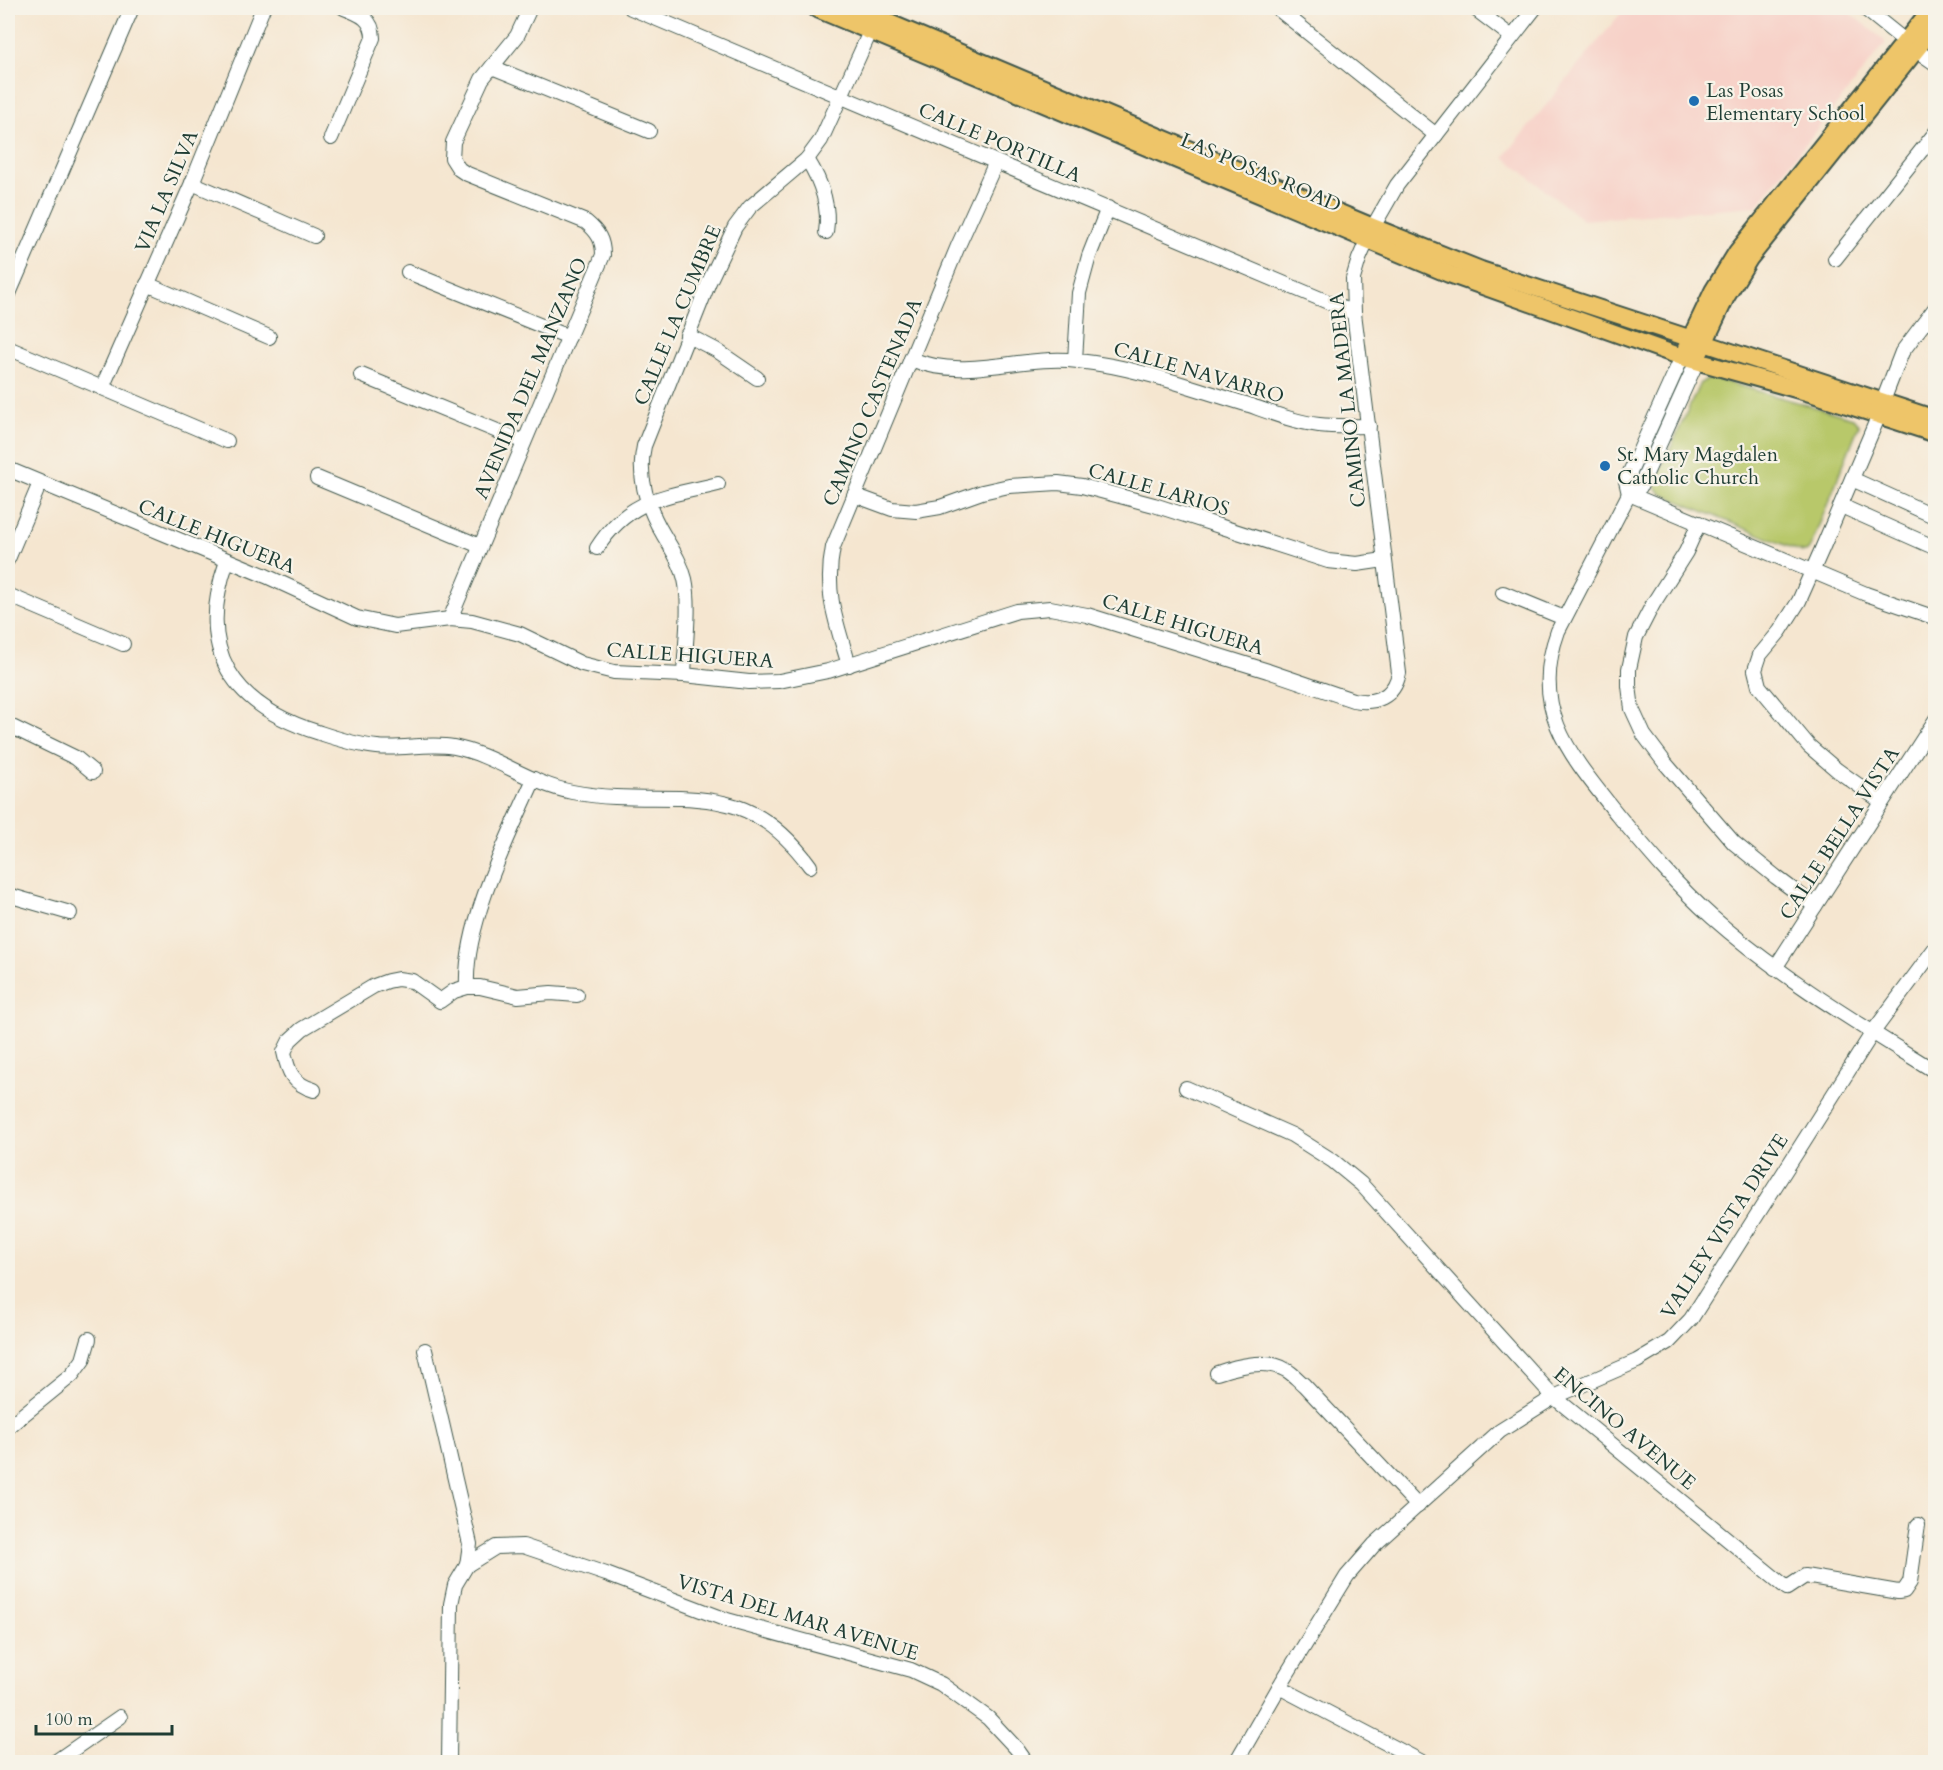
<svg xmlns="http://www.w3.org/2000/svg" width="1943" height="1770" font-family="Cardo,serif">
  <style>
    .built { fill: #f7d1c8 }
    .green { fill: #b8c86b; stroke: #6c8250; stroke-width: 1.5 }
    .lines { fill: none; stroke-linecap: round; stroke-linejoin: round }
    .minor-casing { stroke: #3f564b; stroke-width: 16 }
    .major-casing { stroke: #3f564b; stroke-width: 20 }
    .minor { stroke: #fff; stroke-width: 14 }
    .major { stroke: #eec569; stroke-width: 16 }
    .poi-dot { fill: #1f6fb2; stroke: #f7f3e8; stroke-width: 2 }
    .labels { text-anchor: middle; stroke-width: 4.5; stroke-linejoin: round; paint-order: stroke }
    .poi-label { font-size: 20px; fill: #1f3d34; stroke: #f7f3e8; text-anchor: start }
    .street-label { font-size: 20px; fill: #1f3d34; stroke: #f7f3e8 }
  </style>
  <rect width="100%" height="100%" fill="#f7f3e8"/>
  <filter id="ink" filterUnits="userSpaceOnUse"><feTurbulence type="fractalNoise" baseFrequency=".0167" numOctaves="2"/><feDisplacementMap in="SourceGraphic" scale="12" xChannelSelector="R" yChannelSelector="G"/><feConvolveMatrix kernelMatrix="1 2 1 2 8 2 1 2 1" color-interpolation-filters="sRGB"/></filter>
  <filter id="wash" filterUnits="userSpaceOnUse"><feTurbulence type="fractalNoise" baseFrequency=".008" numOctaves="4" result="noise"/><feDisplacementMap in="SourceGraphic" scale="24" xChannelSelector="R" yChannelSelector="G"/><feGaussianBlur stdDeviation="1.35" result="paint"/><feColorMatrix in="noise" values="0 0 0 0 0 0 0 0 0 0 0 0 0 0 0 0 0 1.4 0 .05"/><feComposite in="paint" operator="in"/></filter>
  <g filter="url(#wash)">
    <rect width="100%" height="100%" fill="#f5e6d0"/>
    <path class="built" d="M1625,8H1843L1884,40L1885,44L1756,206L1583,220L1504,157Z"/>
    <path class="green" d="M1712,378L1853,418L1859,425L1810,548L1806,552H1802L1661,494L1656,487V480L1700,383Z"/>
  </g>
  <g filter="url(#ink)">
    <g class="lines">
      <defs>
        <g id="minor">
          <path d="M631,8L1354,313"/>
          <path d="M1277,8L1436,135"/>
          <path d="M1474,8L1512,37"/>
          <path d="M1864,8L1905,41"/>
          <path d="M8,9V8"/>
          <path d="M1916,50L1936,64"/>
          <path d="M492,67L649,131"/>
          <path d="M331,138L373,38C373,19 360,14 344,8"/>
          <path d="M807,159C821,181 830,206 826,232"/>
          <path d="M192,183L314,236"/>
          <path d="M1835,259L1936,132"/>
          <path d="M408,272L569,337"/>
          <path d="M147,284L269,337"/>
          <path d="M8,296L132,8"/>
          <path d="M687,335L716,350L757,378"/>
          <path d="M8,348L227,441"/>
          <path d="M911,359C966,382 1021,354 1078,361C1137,367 1192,388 1249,405C1272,413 1295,422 1319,425C1336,427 1352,426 1369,426"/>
          <path d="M1075,360L1079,293L1089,256L1108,208"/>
          <path d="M1697,361L1640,487L1629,494L1558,631C1529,710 1571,756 1617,814C1647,850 1677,886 1712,917C1780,977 1859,1024 1936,1072"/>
          <path d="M361,375L524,442"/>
          <path d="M102,388L192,183L263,8"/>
          <path d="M1883,401L1902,352L1936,307"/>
          <path d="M1879,415L1822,549L1799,601L1780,631L1760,655L1755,670L1759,686L1809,746L1837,770L1882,802"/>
          <path d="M8,469L266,576L357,618L395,626L450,619L472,621L520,634L582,664L614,672L684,675L749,682L779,681L828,671L1017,611L1050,608L1087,615L1268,671L1353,700C1375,704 1394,698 1399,673L1354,313L1353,279L1359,259L1373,227L1397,185L1535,8"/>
          <path d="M317,478L480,546"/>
          <path d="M1852,479L1936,517"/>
          <path d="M1629,494L1866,594L1936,618"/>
          <path d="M1629,494L1626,481L1682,357"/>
          <path d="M854,495L892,509L916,511L940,507L982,492L1009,486L1058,483L1082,486L1154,505L1328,561L1357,564L1384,560"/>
          <path d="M1842,504L1848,509L1929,545L1936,541"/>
          <path d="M1699,523L1686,552L1653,604L1636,637L1629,669V686L1632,709L1644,735L1665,763L1734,843L1776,877L1815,906"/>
          <path d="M597,548C629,498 665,497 718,484"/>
          <path d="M8,559L40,483"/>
          <path d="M227,561C195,651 232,706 320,733C338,739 357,745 377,747C402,750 428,742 454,747C495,755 530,784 572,792C671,811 739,768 810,866"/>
          <path d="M1503,593L1564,618"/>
          <path d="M8,595L123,644"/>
          <path d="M450,619L603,255C603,240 598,232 586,222L465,173L459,169L452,158L453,142L482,79L517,36L530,8"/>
          <path d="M849,665C836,622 824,592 833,547L958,246L996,162"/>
          <path d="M684,675C685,646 691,606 685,579C681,562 671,548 663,534C647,507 637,477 644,446L709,282L735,227L750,207L807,159L821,140L870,32L884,8"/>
          <path d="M8,725L76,758L93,772"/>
          <path d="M8,895L70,913"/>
          <path d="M1775,968L1936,719"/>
          <path d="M467,987C464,923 508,838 534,779"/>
          <path d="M1186,1088L1292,1135L1333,1161L1361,1184L1554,1397L1787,1588L1805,1576L1898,1592L1904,1591L1910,1582L1918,1525"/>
          <path d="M314,1090C293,1084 288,1072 284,1052L290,1040L302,1029L374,986L388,981L398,979L412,981L440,1001L454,991L467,987H480L518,996L551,993L577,995"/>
          <path d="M425,1350L470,1544L467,1565L455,1585L451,1604L449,1762"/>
          <path d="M1217,1373C1237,1366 1266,1358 1286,1370C1292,1373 1298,1380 1304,1385L1418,1506"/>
          <path d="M8,1427L72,1375L83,1360L89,1339"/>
          <path d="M467,1565L496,1547L523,1546L606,1574L727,1620L911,1670L941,1684L988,1718L1016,1748L1026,1762"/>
          <path d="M1279,1687L1422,1762"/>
          <path d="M55,1762L120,1717"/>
          <path d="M1236,1762L1282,1682L1347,1576L1374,1545L1500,1431L1554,1397L1637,1361L1669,1342L1691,1319L1873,1032L1936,947"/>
        </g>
        <g id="major">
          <path d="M815,8L1449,274L1682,357L1810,393L1936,434"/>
          <path d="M854,8L1373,227L1481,270L1936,419"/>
          <path d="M1686,348L1713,291L1737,252L1932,8"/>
          <path d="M1700,352L1726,297L1749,259L1936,25"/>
        </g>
      </defs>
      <use href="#minor" class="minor-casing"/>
      <use href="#major" class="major-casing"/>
      <use href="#minor" class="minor"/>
      <use href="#major" class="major"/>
    </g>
  </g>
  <g class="poi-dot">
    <circle cx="1694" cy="101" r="6"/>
    <circle cx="1605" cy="466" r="6"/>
  </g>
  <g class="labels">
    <g class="poi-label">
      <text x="1706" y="97">Las Posas<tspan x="1706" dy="23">Elementary School</tspan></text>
      <text x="1617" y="461">St. Mary Magdalen<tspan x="1617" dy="23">Catholic Church</tspan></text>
    </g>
    <g class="street-label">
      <text transform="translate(1000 142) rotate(23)" y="7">CALLE PORTILLA</text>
      <text transform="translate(1261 172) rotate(23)" y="7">LAS POSAS ROAD</text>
      <text transform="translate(166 191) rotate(-67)" y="7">VIA LA SILVA</text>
      <text transform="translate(677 315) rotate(-67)" y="7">CALLE LA CUMBRE</text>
      <text transform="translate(1199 372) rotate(16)" y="7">CALLE NAVARRO</text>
      <text transform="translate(530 378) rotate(-67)" y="7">AVENIDA DEL MANZANO</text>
      <text transform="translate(1347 400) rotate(-96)" y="7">CAMINO LA MADERA</text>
      <text transform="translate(872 402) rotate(-67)" y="7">CAMINO CASTENADA</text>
      <text transform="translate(1159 489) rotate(16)" y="7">CALLE LARIOS</text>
      <text transform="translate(217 536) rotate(22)" y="7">CALLE HIGUERA</text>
      <text transform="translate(1183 624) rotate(17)" y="7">CALLE HIGUERA</text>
      <text transform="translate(690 655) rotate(4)" y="7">CALLE HIGUERA</text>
      <text transform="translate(1839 833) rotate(-57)" y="7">CALLE BELLA VISTA</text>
      <text transform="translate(1724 1226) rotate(-57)" y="7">VALLEY VISTA DRIVE</text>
      <text transform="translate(1625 1428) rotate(40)" y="7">ENCINO AVENUE</text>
      <text transform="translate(798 1617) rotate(17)" y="7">VISTA DEL MAR AVENUE</text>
    </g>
  </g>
  <rect width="1943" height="1770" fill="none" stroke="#f7f3e8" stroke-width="30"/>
  <path d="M36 1725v9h136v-9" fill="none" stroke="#1f3d34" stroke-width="3"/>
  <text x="45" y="1725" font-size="18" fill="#1f3d34" stroke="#f7f3e8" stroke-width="4.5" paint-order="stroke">100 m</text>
</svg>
